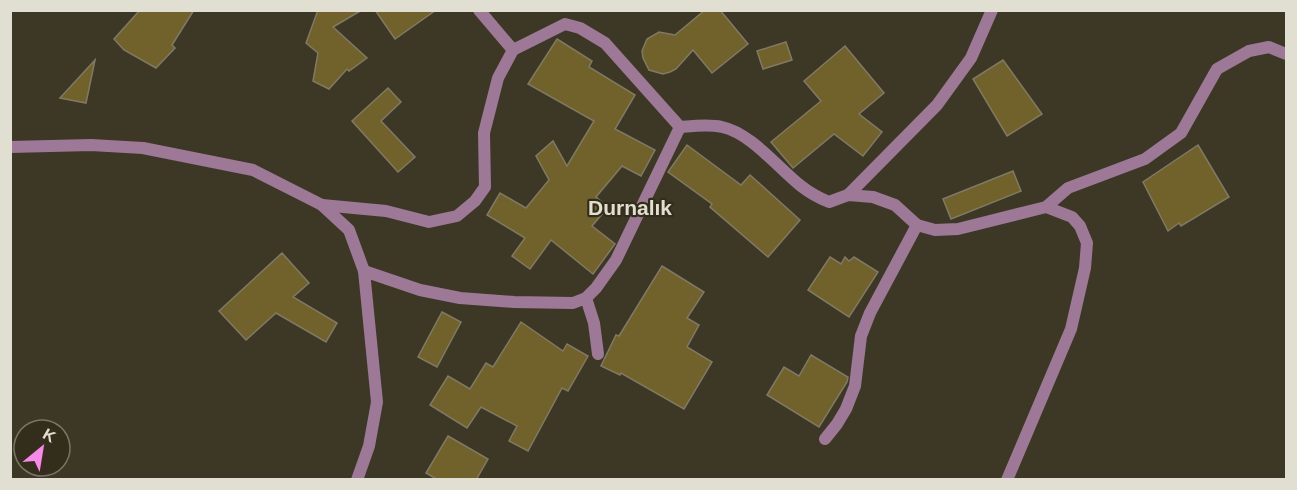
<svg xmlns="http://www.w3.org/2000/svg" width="1297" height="490" font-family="Arial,sans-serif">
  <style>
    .building { fill: #71612a; stroke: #807a65; stroke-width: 1.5 }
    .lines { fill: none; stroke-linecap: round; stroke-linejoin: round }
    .service { stroke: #9d7997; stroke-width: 12 }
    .minor { stroke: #9d7997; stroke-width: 12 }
    .tertiary { stroke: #9d7997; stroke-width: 12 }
    .labels { text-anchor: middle; stroke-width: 4.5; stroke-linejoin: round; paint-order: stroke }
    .quarter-label { font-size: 21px; font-weight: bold; fill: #e1ded2; stroke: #332d1b }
  </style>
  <rect width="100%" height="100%" fill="#3d3825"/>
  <g class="building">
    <path d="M140,10H194L172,45L175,48L156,68L124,50L114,39Z"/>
    <path d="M318,10H362L333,27L367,58L349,71L347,69L329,89L313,81L318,53L306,43Z"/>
    <path d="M375,10H436L395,39Z"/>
    <path d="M705,10H720L748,44L712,73L693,50L676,69L670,72L663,74L649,70L643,58L642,51L647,39L659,32L675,35Z"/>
    <path d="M557,39L592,61L589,67L635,95L615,129L655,150L641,176L622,166L596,197L608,207L592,226L615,244L593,274L551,240L530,269L512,256L525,238L487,215L500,193L526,208L549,180L536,156L553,141L567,166L594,121L528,84Z"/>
    <path d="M786,42L792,60L763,69L757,51Z"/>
    <path d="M845,46L884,93L859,114L882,132L863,156L834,134L793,168L771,142L821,101L804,81Z"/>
    <path d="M95,60L86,103L60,98Z"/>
    <path d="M1003,60L1042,114L1007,136L973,79Z"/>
    <path d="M388,88L401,102L381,121L415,157L398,172L352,121Z"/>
    <path d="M687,145L741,185L750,175L800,220L768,257L710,207L712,204L668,172Z"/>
    <path d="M1198,145L1229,197L1181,226L1179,223L1168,231L1143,182Z"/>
    <path d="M1013,171L1021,191L951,219L943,199Z"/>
    <path d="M282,253L309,283L293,297L337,323L326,342L276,313L246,340L219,311Z"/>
    <path d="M830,257L841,264L845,257L849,261L854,257L878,272L849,317L808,290Z"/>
    <path d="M662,266L704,292L687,318L699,325L687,347L712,362L684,409L621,373L620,375L601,366L616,335L619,336Z"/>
    <path d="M442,312L461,322L437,367L418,357Z"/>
    <path d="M521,322L563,351L567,344L588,356L568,391L562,388L528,451L509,441L517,426L481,407L467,428L430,405L448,376L470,389L486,363L493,367Z"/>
    <path d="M811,355L848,377L847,382L819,427L767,395L784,367L799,376Z"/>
    <path d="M448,436L488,459L476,480H438L426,473Z"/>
  </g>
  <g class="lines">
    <path class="service" d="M586,298L594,323L598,354"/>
    <g class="minor">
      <path d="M479,10L513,50"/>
      <path d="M10,147L91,145L143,148L253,170L322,205L349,230L364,271L377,402L369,446L357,480"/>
      <path d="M848,195L937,105L971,58L992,10"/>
      <path d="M322,205L386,211L429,222L457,216L475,201L485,187L484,133L498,78L513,50L565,24L580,28L605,43L680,127L616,260L596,288L586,298L573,303L514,302L460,298L420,290L364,271"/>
      <path d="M825,439L837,424L846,409L855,386L861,336L870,313L917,225"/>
      <path d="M1007,480L1071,329L1085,268L1087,243L1080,226L1072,217L1046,207"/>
    </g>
    <path class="tertiary" d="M680,127C694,126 708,124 722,127C751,133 778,168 801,186C810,193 819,198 829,202L848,195L873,197L895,205L917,225L935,230L958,229L1046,207L1068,188L1145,159L1181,133L1217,69L1249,51L1269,47L1286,54"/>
  </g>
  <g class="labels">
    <g class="quarter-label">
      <text x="630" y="215">Durnalık</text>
    </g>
  </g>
  <rect width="1297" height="490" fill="none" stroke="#e1ded2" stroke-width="24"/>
  <g transform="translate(42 448) rotate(30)"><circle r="28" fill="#332d1b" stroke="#797464" stroke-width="1.5"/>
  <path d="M0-4.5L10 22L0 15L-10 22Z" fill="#f888ea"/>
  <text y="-9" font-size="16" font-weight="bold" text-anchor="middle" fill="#e1ded2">K</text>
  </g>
</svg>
